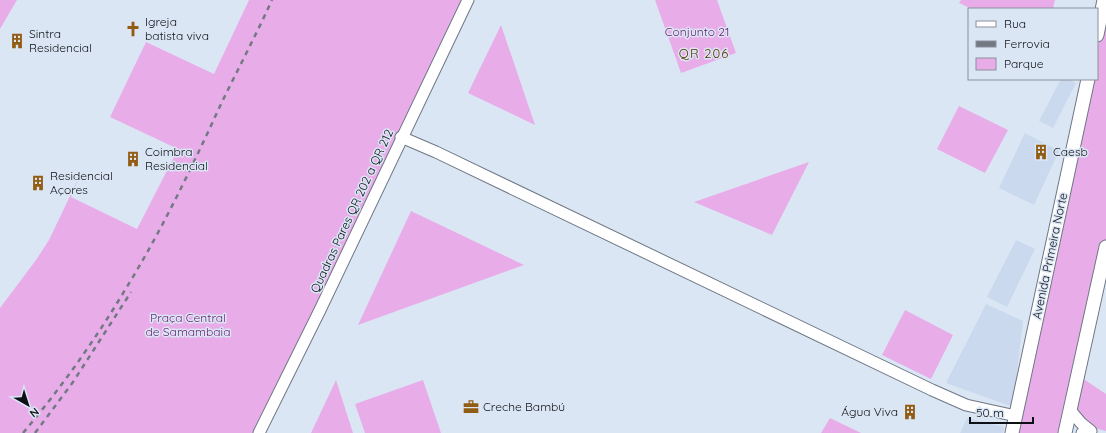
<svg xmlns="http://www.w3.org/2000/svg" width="1106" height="433" font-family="Quicksand,sans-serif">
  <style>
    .built { fill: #cad9ee }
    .green { fill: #e8ade9 }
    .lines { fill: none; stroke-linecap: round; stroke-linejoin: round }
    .tertiary-casing { stroke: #6e7784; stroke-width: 13 }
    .secondary-casing { stroke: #6e7784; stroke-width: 15 }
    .tertiary { stroke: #fff; stroke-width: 11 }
    .secondary { stroke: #fff; stroke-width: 13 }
    .rail { stroke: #727983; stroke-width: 2.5; stroke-dasharray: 5 5; stroke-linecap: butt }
    .labels { text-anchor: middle; stroke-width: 3; stroke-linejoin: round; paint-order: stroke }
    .poi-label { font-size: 12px; fill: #0d1015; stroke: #dbe6f5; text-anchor: start }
    .park-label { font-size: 12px; fill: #6c2370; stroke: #dbe6f5 }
    .street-label { font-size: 12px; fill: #0d1015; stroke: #dbe6f5 }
    .neighbourhood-label { font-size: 13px; letter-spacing: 1px; fill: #5a3500; stroke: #dbe6f5 }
  </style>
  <rect width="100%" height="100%" fill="#dbe6f5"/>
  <g class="built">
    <path d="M1061,79H1067L1076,83L1053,128L1039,121Z"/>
    <path d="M1025,133L1059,151L1034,205L999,188Z"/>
    <path d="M1016,240L1035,249L1007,307L987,297Z"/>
    <path d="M986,304L1023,321L1013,407L946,383Z"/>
    <path d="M967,418L1004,427L1003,433H960Z"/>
  </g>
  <g class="green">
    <path d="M0,0H17L0,29Z"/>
    <path d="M249,0H465L256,433H0V308L36,260L49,240L80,175L71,197L137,229L178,149L110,117L146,42L214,74Z"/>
    <path d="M655,0H717L736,53L681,73Z"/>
    <path d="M961,0H1055L1053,9H972L959,3Z"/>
    <path d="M1106,9V253L1068,433H1017L1091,79H1097V51Z"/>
    <path d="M501,25L535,125L468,93Z"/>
    <path d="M959,106L1008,130L985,173L937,149Z"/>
    <path d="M809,162L772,235L694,202Z"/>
    <path d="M411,211L524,265L358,325Z"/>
    <path d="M905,310L953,335L931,379L882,355Z"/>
    <path d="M1082,378L1106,394V431L1090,427L1078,412L1077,407Z"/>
    <path d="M336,380L353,433H311Z"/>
    <path d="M423,380L441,433H365L355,404Z"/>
    <path d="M830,418L861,433H821Z"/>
  </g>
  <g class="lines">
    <defs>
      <g id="tertiary">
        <path d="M401,137L436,152L932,390L966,405L1016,416"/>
        <path d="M1070,410L1081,423L1091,431L1082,433"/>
        <path d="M259,433L320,310L468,0"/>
      </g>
      <g id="secondary">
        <path d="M1097,35L1104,0"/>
        <path d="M1012,433L1088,79"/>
        <path d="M1065,433L1106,247"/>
      </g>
    </defs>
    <use href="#tertiary" class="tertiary-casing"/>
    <use href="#secondary" class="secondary-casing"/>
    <use href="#tertiary" class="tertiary"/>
    <use href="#secondary" class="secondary"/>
    <g class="rail">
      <path d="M23,433C61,388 95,340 125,290C162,230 192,167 221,104C238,69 256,35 272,0"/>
      <path d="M35,433L73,382L131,292"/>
    </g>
  </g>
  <defs>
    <symbol id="church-bare" viewBox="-9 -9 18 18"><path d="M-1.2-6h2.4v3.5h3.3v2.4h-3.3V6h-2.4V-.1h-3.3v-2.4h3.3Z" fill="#925c12" stroke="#dbe6f5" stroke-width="2.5" paint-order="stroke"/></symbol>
    <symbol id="building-bare" viewBox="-9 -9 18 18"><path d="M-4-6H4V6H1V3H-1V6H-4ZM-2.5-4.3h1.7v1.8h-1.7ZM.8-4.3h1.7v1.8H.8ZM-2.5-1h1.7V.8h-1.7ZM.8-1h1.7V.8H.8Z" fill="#925c12" stroke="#dbe6f5" stroke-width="2.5" paint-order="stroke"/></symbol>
    <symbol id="office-bare" viewBox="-9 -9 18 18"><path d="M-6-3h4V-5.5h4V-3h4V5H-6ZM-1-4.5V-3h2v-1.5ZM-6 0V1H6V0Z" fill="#925c12" stroke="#dbe6f5" stroke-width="2.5" paint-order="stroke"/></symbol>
  </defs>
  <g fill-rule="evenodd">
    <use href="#church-bare" x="122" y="18" width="22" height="22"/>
    <use href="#building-bare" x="6" y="30" width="22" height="22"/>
    <use href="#building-bare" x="1030" y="141" width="22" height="22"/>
    <use href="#building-bare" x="122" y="148" width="22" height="22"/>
    <use href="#building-bare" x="27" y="172" width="22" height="22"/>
    <use href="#office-bare" x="460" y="396" width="22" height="22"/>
    <use href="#building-bare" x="899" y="401" width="22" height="22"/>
  </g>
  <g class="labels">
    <g class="poi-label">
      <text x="145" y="26">Igreja<tspan x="145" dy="14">batista viva</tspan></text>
      <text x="29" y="38">Sintra<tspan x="29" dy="14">Residencial</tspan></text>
      <text x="145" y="156">Coimbra<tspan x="145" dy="14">Residencial</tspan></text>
      <text x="1053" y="156">Caesb</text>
      <text x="50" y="180">Residencial<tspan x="50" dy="14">Açores</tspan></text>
      <text x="483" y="411">Creche Bambú</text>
      <text x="898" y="416" text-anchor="end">Água Viva</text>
    </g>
    <g class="park-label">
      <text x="697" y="36">Conjunto 21</text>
      <text x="188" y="322">Praça Central<tspan x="188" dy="14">de Samambaia</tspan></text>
    </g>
    <g class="street-label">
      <text transform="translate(352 211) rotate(-65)" y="4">Quadras Pares QR 202 a QR 212</text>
      <text transform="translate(1050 256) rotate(-78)" y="4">Avenida Primeira Norte</text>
    </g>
    <g class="neighbourhood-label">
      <text x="704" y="58">QR 206</text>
    </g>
  </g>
  <rect x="968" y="8" width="130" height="72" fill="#dbe6f5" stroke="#89909b"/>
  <rect x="976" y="21" width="20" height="6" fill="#ffffff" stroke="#89909b"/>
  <text x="1004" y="28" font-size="12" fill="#0d1015">Rua</text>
  <rect x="976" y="41" width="20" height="6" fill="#727983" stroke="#89909b"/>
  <text x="1004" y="48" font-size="12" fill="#0d1015">Ferrovia</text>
  <rect x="976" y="58" width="20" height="12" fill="#e8ade9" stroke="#89909b"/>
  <text x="1004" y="68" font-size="12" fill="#0d1015">Parque</text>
  <g transform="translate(28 405) rotate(141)" stroke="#dbe6f5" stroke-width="3" paint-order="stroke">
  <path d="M0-3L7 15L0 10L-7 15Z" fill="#0d1015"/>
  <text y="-6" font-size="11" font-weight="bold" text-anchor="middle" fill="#0d1015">N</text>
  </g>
  <path d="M970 417v6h63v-6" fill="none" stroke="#0d1015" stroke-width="2"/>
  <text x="976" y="417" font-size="12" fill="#0d1015" stroke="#dbe6f5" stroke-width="3" paint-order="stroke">50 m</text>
</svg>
